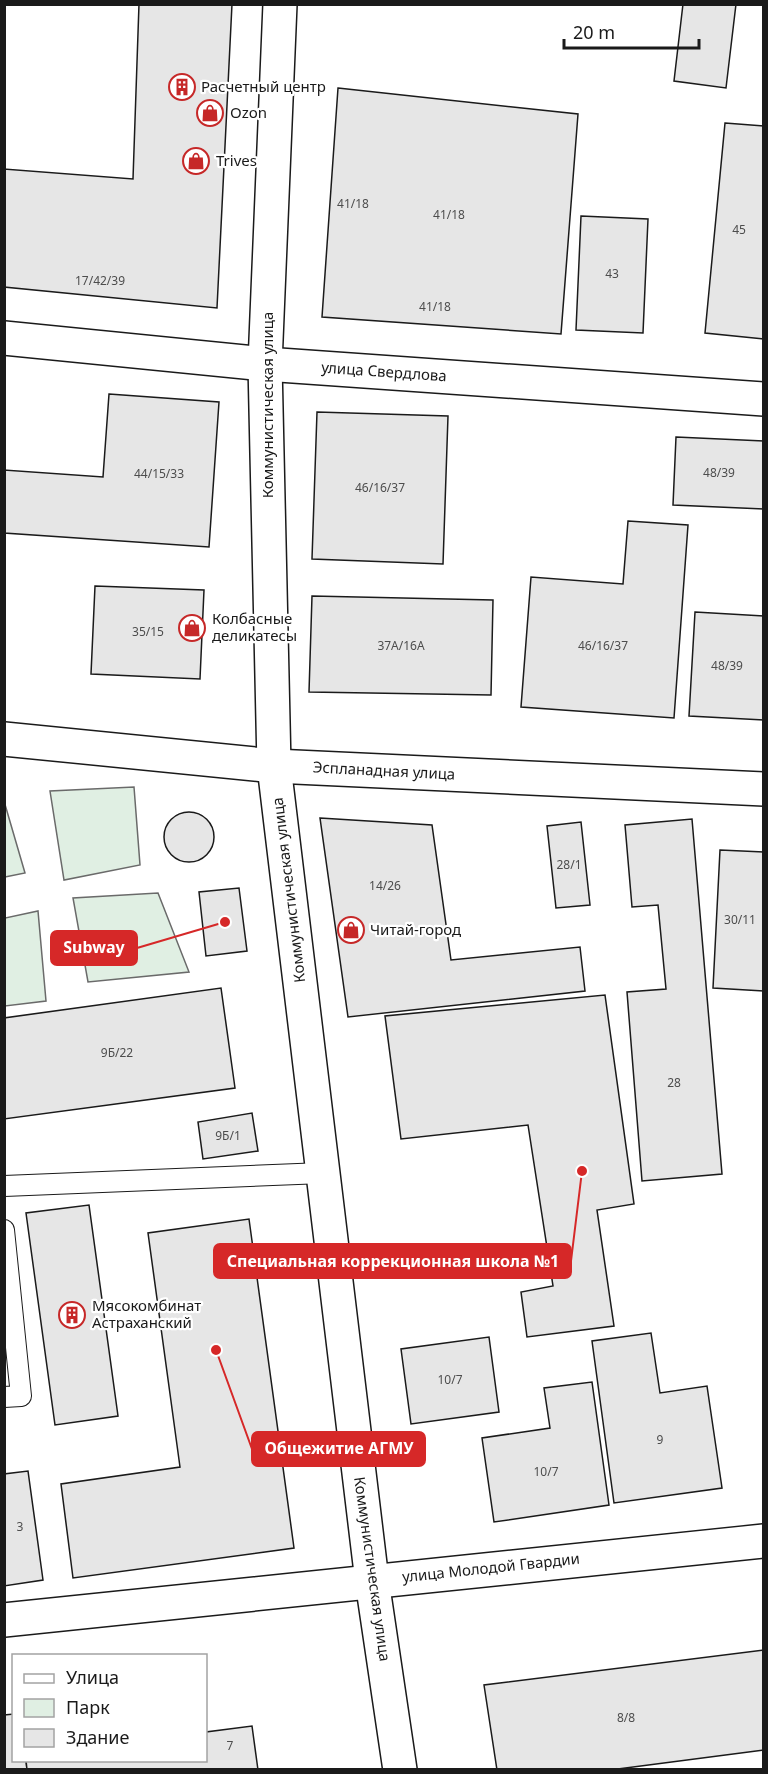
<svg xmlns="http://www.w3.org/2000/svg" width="768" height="1774" font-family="'Noto Sans',sans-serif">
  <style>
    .green { fill: #e0efe3; stroke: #6a6a6a; stroke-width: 1.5 }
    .building { fill: #e6e6e6; stroke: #1a1a1a; stroke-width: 1.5 }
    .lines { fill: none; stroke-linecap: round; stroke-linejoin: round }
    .service-casing { stroke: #1a1a1a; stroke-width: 22 }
    .minor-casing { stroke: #1a1a1a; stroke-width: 36 }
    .tertiary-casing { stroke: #1a1a1a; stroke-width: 36 }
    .secondary-casing { stroke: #1a1a1a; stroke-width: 36 }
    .service { stroke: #fff; stroke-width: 20 }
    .minor { stroke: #fff; stroke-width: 33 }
    .tertiary { stroke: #fff; stroke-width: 33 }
    .secondary { stroke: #fff; stroke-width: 33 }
    .labels { text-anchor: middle; stroke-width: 4.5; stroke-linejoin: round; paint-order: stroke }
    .number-label { font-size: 12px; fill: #4d4d4d }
    .poi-label { font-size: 15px; fill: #1a1a1a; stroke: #fff; text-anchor: start }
    .street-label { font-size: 15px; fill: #1a1a1a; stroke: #fff }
    .leader { fill: none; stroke: #d62828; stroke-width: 2 }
    .callout-dot { fill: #d62828; stroke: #fff; stroke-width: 2 }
    .callout { fill: #d62828; stroke: #d62828; stroke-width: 2 }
    .callout-label { font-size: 16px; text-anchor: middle; font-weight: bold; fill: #fff }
  </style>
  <rect width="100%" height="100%" fill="#fff"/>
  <g class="green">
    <path d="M134,787L140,865L64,880L50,791Z"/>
    <path d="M4,801L25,873L5,877H4Z"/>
    <path d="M158,893L189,972L88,982L73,898Z"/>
    <path d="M38,911L46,1001L5,1006V918Z"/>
  </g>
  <g class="building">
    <path d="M139,4H232L217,308L4,287V169L133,179Z"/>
    <path d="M683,4H736L726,88L674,81Z"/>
    <path d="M338,88L578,114L561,334L322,317Z"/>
    <path d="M725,123L764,126V339L705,333Z"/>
    <path d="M581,216L648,219L643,333L576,330Z"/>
    <path d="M109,394L219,402L209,547L4,533V470L103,477Z"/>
    <path d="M317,412L448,416L443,564L312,559Z"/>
    <path d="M676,437L764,441V509L673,505Z"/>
    <path d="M628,521L688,525L674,718L521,707L531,577L623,584Z"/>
    <path d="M95,586L204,590L200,679L91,674Z"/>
    <path d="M312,596L493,600L491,695L309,692Z"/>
    <path d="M695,612L764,616V720L689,716Z"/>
    <circle cx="189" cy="837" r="25"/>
    <path d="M320,818L432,825L451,960L580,947L585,991L348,1017Z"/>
    <path d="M692,819L722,1174L642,1181L627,992L666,989L658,905L632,907L625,825Z"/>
    <path d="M581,822L590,905L556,908L547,826Z"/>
    <path d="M720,850L764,852V991L713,988Z"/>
    <path d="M239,888L247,951L206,956L199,892Z"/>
    <path d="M221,988L235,1088L4,1119V1018Z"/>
    <path d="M605,995L634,1204L597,1210L614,1326L527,1337L521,1292L553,1286L528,1125L401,1139L385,1016Z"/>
    <path d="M252,1113L258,1151L203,1159L198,1122Z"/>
    <path d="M89,1205L118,1416L55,1425L26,1213Z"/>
    <path d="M249,1219L294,1548L73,1578L61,1484L180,1467L148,1233Z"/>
    <path d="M651,1333L660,1393L707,1386L722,1488L614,1503L592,1341Z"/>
    <path d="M489,1337L499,1412L411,1424L401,1349Z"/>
    <path d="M592,1382L609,1505L494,1522L482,1438L550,1428L544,1388Z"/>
    <path d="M28,1471L43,1580L4,1586V1474Z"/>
    <path d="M764,1650V1750L610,1770H497L484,1685Z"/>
    <path d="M14,1714V1760H26L27,1770H4V1715Z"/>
    <path d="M252,1726L258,1770H27L26,1760H206V1732Z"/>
  </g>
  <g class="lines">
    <defs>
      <g id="service">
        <path d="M4,1186L323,1173"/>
        <path d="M4,1230L21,1396L4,1397"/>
      </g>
      <g id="minor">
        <path d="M274,766L764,789"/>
        <path d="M4,1620L764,1541"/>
      </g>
      <path id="tertiary" d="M4,739L274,766"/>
      <g id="secondary">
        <path d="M280,4L265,364L274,766L372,1581L400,1770"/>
        <path d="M4,338L265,364L764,399"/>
      </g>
    </defs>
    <use href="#service" class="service-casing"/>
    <use href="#minor" class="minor-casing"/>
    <use href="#tertiary" class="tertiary-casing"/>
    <use href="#secondary" class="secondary-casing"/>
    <use href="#service" class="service"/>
    <use href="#minor" class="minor"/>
    <use href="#tertiary" class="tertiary"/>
    <use href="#secondary" class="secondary"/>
  </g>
  <defs>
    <symbol id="building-ring" viewBox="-11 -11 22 22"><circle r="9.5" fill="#fff" stroke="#c62828" stroke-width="1.5"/><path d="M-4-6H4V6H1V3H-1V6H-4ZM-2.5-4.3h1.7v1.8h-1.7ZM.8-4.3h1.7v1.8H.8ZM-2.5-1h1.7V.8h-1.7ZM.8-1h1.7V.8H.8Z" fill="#c62828"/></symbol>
    <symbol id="shop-ring" viewBox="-11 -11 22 22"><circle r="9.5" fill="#fff" stroke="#c62828" stroke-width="1.5"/><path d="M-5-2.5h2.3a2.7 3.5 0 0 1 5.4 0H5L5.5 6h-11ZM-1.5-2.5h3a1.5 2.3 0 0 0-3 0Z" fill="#c62828"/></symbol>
  </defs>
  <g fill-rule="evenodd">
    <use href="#building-ring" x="167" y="72" width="30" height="30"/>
    <use href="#shop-ring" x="195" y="98" width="30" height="30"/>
    <use href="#shop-ring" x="181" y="146" width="30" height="30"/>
    <use href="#shop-ring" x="177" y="613" width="30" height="30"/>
    <use href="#shop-ring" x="336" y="915" width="30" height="30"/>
    <use href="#building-ring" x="57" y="1300" width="30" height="30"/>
  </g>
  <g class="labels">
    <g class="number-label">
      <text x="353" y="208">41/18</text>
      <text x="449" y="219">41/18</text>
      <text x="739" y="234">45</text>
      <text x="612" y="278">43</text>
      <text x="100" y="285">17/42/39</text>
      <text x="435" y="311">41/18</text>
      <text x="719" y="477">48/39</text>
      <text x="159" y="478">44/15/33</text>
      <text x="380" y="492">46/16/37</text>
      <text x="148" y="636">35/15</text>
      <text x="401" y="650">37А/16А</text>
      <text x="603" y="650">46/16/37</text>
      <text x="727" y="670">48/39</text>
      <text x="569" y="869">28/1</text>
      <text x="385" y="890">14/26</text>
      <text x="740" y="924">30/11</text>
      <text x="117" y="1057">9Б/22</text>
      <text x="674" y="1087">28</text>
      <text x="228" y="1140">9Б/1</text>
      <text x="450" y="1384">10/7</text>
      <text x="660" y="1444">9</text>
      <text x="546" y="1476">10/7</text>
      <text x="20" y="1531">3</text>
      <text x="626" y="1722">8/8</text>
      <text x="230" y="1750">7</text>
    </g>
    <g class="poi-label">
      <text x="201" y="92">Расчетный центр</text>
      <text x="230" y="118">Ozon</text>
      <text x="216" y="166">Trives</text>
      <text x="212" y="624">Колбасные<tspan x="212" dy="17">деликатесы</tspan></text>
      <text x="370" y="935">Читай-город</text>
      <text x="92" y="1311">Мясокомбинат<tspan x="92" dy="17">Астраханский</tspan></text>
    </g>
    <g class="street-label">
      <text transform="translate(384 372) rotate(4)" y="5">улица Свердлова</text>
      <text transform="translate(268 405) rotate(-90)" y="5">Коммунистическая улица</text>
      <text transform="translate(384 771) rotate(3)" y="5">Эспланадная улица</text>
      <text transform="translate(289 890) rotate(-97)" y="5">Коммунистическая улица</text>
      <text transform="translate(491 1568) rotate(-6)" y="5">улица Молодой Гвардии</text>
      <text transform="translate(372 1569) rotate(82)" y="5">Коммунистическая улица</text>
    </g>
  </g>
  <path class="leader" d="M225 922L137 948M582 1171L571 1261M216 1350L252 1449"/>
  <g class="callout-dot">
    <circle cx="225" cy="922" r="6"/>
    <circle cx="582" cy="1171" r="6"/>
    <circle cx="216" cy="1350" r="6"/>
  </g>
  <g class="callout">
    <rect x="51" y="931" width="86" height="34" rx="6"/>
    <rect x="214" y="1244" width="357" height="34" rx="6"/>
    <rect x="252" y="1432" width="173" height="34" rx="6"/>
  </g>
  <g class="callout-label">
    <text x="94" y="953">Subway</text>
    <text x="393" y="1267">Специальная коррекционная школа №1</text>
    <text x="339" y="1454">Общежитие АГМУ</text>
  </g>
  <rect width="768" height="1774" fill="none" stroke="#1a1a1a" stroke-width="12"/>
  <rect x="12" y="1654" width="195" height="108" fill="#ffffff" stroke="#a3a3a3" stroke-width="1.5"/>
  <rect x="24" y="1674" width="30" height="9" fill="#ffffff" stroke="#a3a3a3" stroke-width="1.5"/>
  <text x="66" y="1684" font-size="18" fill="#1a1a1a">Улица</text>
  <rect x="24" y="1699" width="30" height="18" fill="#e0efe3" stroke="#a3a3a3" stroke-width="1.5"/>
  <text x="66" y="1714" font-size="18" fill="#1a1a1a">Парк</text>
  <rect x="24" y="1729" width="30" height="18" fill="#e6e6e6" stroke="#a3a3a3" stroke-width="1.5"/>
  <text x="66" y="1744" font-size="18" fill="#1a1a1a">Здание</text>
  <path d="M564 39v9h135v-9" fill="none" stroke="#1a1a1a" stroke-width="3"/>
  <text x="573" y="39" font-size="18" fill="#1a1a1a" stroke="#ffffff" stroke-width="4.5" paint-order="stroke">20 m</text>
</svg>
